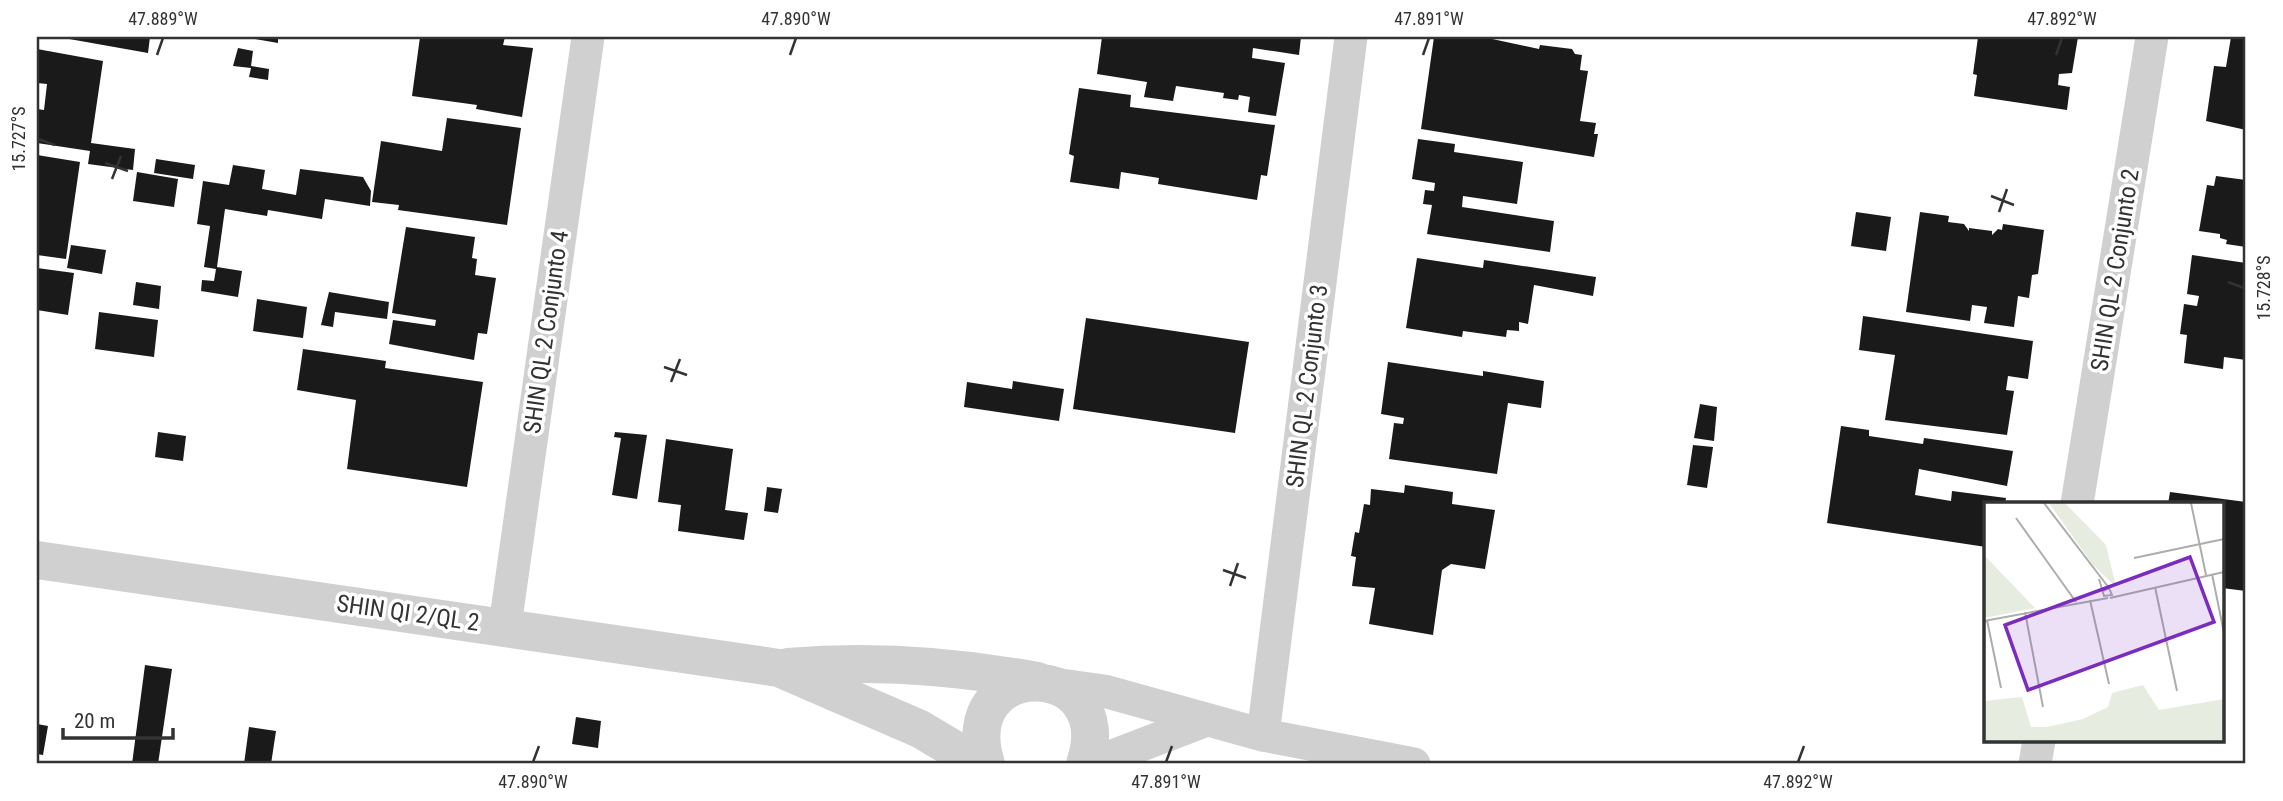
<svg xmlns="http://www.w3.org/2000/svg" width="2283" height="801" font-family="'Roboto Condensed',sans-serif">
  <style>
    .building { fill: #1a1a1a }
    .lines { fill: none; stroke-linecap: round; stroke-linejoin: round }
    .minor { stroke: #d0d0d0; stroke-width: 33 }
    .tertiary { stroke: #d0d0d0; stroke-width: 38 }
    .ticks { fill: none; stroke: #333; stroke-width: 2.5 }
    .labels { text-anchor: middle; stroke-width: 7; stroke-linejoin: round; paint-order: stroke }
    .street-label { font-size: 24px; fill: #333; stroke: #fff }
    .inset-road { fill: none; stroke: #adadad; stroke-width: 2 }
    .view { fill: #7b2cbf; fill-opacity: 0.15; stroke: #7b2cbf; stroke-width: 3.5 }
    .inset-edge { fill: none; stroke: #333; stroke-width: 3.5 }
    .neatline { fill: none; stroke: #333; stroke-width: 2.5 }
    .ticks-label { font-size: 18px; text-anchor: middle; fill: #333 }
  </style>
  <rect width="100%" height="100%" fill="#fff"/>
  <g class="building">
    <path d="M58,37L116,38L150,37L148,53Z"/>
    <path d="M255,37H278V43L255,39Z"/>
    <path d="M420,37H505L503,45L533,48L522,117L476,109L477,105L412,96Z"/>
    <path d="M1102,37H1301L1299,55L1253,48L1252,58L1285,63L1276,116L1248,112L1250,97L1239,95L1238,100L1223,98L1224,93L1176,86L1173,101L1144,97L1147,82L1097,74Z"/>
    <path d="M1434,37H1483L1539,49L1540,45L1572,49L1575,54L1582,55L1580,70L1588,71L1580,121L1596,123L1594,134H1598L1594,157L1421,129Z"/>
    <path d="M1978,37H2078L2072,73L2059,74L2058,85L2070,87L2067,110L1974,96L1977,75L1973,74Z"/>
    <path d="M2231,37H2246V130L2206,121L2214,66L2226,67Z"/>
    <path d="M238,48L253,51L251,66L269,69L268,80L249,77L251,68L233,66Z"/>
    <path d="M37,49L103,61L91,143L135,149L133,170L88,164L90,151L37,143V109L44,110L47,84L37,83Z"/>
    <path d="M1079,88L1131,95L1130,107L1275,125L1267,176L1261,175L1257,200L1158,184L1159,178L1121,172L1119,189L1070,182L1074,156L1069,154Z"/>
    <path d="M447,118L521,128L507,225L398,210L399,205L372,202L381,141L442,151Z"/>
    <path d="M1418,139L1455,144L1454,152L1523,162L1517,204L1463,196L1462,207L1554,221L1550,252L1427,234L1432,205L1423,204L1425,190L1434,191L1435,183L1412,179Z"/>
    <path d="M37,155L80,162L66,259L37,255Z"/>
    <path d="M156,159L195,165L193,179L154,173Z"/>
    <path d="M233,165L265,170L262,189L296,195L300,169L363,177L371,191L370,206L325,199L322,219L268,210L267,216L225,209L217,267L242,271L238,297L201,291L202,280L214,281L216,269L204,267L210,226L197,224L203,181L229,185Z"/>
    <path d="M137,172L178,179L174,207L133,201Z"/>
    <path d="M2216,176L2246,180V247L2226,244L2227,240L2220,238V234L2199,231L2207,185L2214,186Z"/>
    <path d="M1856,212L1891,217L1886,251L1851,246Z"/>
    <path d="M1920,212L1949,216L1948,222L1964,224L1969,231V228L1992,231V235L1998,229L2002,230L2003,224L2044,230L2038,274L2032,275L2029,298L2018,296L2014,327L1984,323L1987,307L1972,305L1970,321L1906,312Z"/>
    <path d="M406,227L475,237L472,258L477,259L475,275L496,278L487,334L478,333L474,360L389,344L393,320L435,326L436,320L392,313Z"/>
    <path d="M71,245L106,250L102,274L67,268Z"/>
    <path d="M2192,255L2246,263V360L2224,357L2223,369L2184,363L2187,335L2180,334L2184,304L2197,306L2199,296L2187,294Z"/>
    <path d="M1417,258L1483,268L1484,260L1596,277L1593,296L1534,285L1528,324L1519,322V331L1507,330L1506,337L1463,331L1462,337L1406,328Z"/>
    <path d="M37,268L74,273L68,315L37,310Z"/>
    <path d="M136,282L161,286L159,309L133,305Z"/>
    <path d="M329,292L389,302L387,319L335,312L333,327L321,325Z"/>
    <path d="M257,299L307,307L303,338L253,331Z"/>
    <path d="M99,312L158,320L154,357L95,349Z"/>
    <path d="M1863,316L2033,341L2028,379L2008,376L2006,390L2014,391L2007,435L1885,420L1895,355L1859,350Z"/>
    <path d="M1086,318L1249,342L1235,433L1073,409Z"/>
    <path d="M303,349L386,361L385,368L483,382L467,487L347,469L356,400L297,390Z"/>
    <path d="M1388,362L1483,376V371L1544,381L1541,408L1508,403L1497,474L1389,459L1394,423L1403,424L1404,418L1381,414Z"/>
    <path d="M1013,381L1064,389L1059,421L964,407L967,382L1012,389Z"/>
    <path d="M1700,404L1717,407L1714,441L1694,438Z"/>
    <path d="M1841,426L1869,430V436L1923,444L1924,438L2013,451L2007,486L1919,469L1915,495L1951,501L1952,491L2006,498L2005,504H1986V547L1827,523Z"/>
    <path d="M158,432L186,436L183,461L155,457Z"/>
    <path d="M615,432L647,435L637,499L612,495L621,438L614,437Z"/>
    <path d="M666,439L733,449L725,510L748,513L744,540L678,531L681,505L658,502Z"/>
    <path d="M1693,445L1713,447L1707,488L1687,485Z"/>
    <path d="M1405,485L1453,492L1452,504L1495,510L1485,569L1451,564L1442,570L1433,635L1369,624L1375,588L1352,586L1356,557L1351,556L1355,532L1359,533L1364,504L1370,505L1371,489L1404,493Z"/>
    <path d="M767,487L782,489L778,513L764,511Z"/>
    <path d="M2170,492L2246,502V591L2222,588V504H2168Z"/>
    <path d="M145,665L172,669L158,764H132Z"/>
    <path d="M576,717L601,721L598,748L572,744Z"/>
    <path d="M37,724L48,726L43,755L37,754Z"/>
    <path d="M249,727L276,731L271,764H244Z"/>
  </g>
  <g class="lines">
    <g class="minor">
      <path d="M2077,504L2152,37"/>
      <path d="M505,626L588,37"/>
      <path d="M1054,684L1104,691L1263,735L1414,764"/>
      <path d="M1263,735L1351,37"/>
      <path d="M1092,764L1204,721"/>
      <path d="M2035,764L2039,740"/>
    </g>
    <g class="tertiary">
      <path d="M37,560L779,668L920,729L979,764"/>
      <path d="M788,667C872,660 955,666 1037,681"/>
      <path d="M986,764C952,654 1121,657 1085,764"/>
    </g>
  </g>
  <path class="ticks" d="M157,55L163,38M790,55L796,38M1423,55L1429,38M2056,55L2062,38M38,139L55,145M105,163L128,171M112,179L121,156M1991,196L2014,205M1999,212L2007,189M2228,282L2244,288M664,367L687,375M671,382L680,359M1223,570L1246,578M1230,586L1238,563M533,762L539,746M1166,762L1172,746M1798,762L1804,746"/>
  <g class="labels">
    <g class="street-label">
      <text transform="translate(2115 270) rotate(-81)" y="8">SHIN QL 2 Conjunto 2</text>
      <text transform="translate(546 332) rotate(-82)" y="8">SHIN QL 2 Conjunto 4</text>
      <text transform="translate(1307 386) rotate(-83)" y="8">SHIN QL 2 Conjunto 3</text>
      <text transform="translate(408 613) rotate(8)" y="8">SHIN QI 2/QL 2</text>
    </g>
  </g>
  <g transform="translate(1984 502)">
    <rect width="240" height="240" fill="#fff"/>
    <path d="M65,1H81L122,43L132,85L109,63ZM0,53L51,106L0,116ZM159,183L175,208L240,197V239H0V199L38,195L47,225H63L99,217L124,205L128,191Z" fill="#e6ecdf"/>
    <path class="inset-road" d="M60,1L125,86M207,1L222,73M32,16L92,100M150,56L240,37M228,72L240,131M115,77L120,94L128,93L125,86L119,89M171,85L193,189M126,96L240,70M106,98L125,182M41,110L59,205M3,118L17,186M0,119L124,96"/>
    <path class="view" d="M206,55L230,120L44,188L21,123Z"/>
    <rect width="240" height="240" class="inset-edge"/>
  </g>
  <rect width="2283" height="801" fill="none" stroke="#ffffff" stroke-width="77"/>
  <path d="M63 728v10h110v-10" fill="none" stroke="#333333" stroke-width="3.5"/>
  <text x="74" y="728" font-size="21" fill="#333333" stroke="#ffffff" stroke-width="5" paint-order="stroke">20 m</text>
  <rect x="38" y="38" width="2206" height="724" class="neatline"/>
  <g class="ticks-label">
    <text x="163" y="25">47.889°W</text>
    <text x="796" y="25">47.890°W</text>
    <text x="1429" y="25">47.891°W</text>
    <text x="2062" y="25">47.892°W</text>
    <text transform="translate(19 139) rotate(-90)" y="6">15.727°S</text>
    <text transform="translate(2264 288) rotate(-90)" y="6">15.728°S</text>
    <text x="533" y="788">47.890°W</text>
    <text x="1166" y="788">47.891°W</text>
    <text x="1798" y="788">47.892°W</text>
  </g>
</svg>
